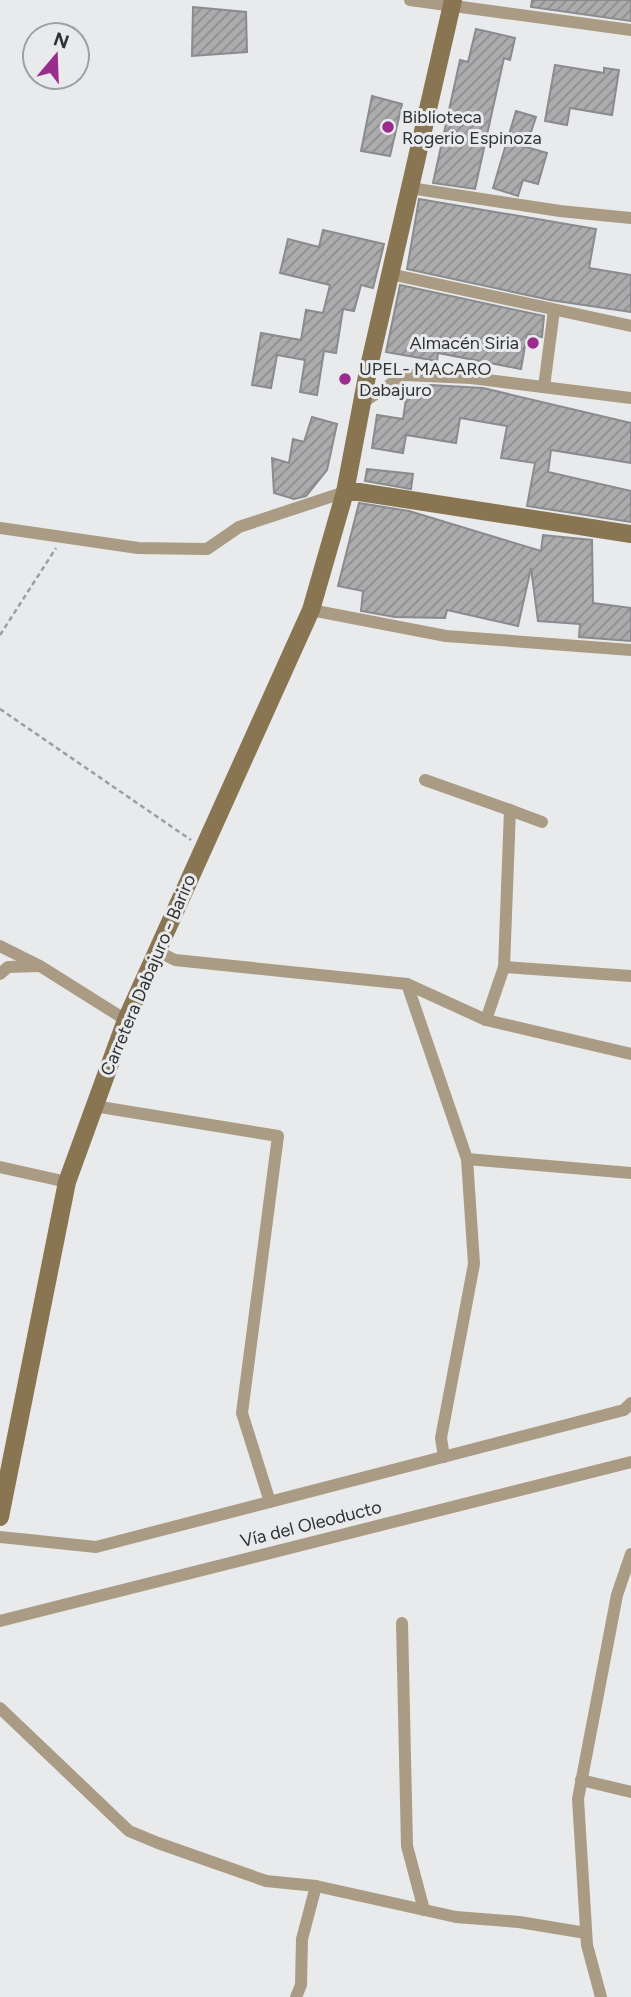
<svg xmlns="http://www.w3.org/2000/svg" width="631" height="1997" font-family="Figtree,sans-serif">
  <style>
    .building { fill: url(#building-hatch); stroke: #8a8b8d; stroke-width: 2 }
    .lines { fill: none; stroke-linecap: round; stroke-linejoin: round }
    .path { stroke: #9d9ea0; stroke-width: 2.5; stroke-dasharray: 5 3.5; stroke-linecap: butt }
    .street { stroke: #aa9b84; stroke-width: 12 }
    .secondary { stroke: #8a7552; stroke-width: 18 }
    .poi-dot { fill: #992c8c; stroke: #e9eaec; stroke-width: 2.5 }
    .labels { text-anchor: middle; stroke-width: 6; stroke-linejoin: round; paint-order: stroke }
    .poi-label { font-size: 18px; fill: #313233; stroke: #e9eaec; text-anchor: start }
    .street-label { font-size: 18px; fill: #313233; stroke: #e9eaec }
  </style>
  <defs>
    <pattern id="building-hatch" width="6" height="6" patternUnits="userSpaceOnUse" patternTransform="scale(1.75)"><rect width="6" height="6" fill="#acacae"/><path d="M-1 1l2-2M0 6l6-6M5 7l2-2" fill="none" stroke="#8d8d8e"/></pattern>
  </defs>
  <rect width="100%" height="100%" fill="#e9eaec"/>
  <g class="building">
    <path d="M532,0H631V21L531,7Z"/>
    <path d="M193,7L246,12L247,52L192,56Z"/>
    <path d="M476,29L515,38L510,60L504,58L475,189L433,183L460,60L468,62Z"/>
    <path d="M555,65L604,73V68L619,70L612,115L570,108L567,125L545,121Z"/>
    <path d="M372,96L402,104L390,156L361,151Z"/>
    <path d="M516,111L536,117L526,147L547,153L538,184L523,180L518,196L493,188Z"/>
    <path d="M419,199L596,229L589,268L631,275V312L550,300L407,269Z"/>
    <path d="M323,230L384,244L373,288L361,285L354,311L343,309L336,353L324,351L317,395L300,392L305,360L277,355L271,388L252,385L261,333L301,340L306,310L323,313L330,285L280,273L288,239L319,247Z"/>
    <path d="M400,285L544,316L542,337L527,334L521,369L438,353L437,361L386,352Z"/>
    <path d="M431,385L483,388L631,423V463L551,450L548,472L631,491V522L527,506L535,463L501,458L507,426L460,418L456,443L406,435L403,453L372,448L377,415L403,419L408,386Z"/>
    <path d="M312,417L337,424L327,470L306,496L294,499L274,493L272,458L289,463L293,439L304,442Z"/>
    <path d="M367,469L413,474L411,489L365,481Z"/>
    <path d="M359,503L409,511L541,551L543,535L592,540L593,603L631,608V641L579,637L580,624L538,621L531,568L518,626L447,610L445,618L395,617L361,611L363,591L338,586Z"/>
  </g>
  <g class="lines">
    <g class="path">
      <path d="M0,635L56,548"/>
      <path d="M0,709L191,840"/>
    </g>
    <g class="street">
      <path d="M410,0L631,30"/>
      <path d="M410,188L560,211L631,218"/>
      <path d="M390,274L631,326"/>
      <path d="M544,387L554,310"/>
      <path d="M362,403L404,375L471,378L631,398"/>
      <path d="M0,528L138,548L207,549L239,527L345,492"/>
      <path d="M311,610L446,636L631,650"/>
      <path d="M425,780L510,810"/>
      <path d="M0,946L40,966L126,1020"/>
      <path d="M157,951L175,960L407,984L467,1159L474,1264L441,1438L444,1457"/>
      <path d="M504,967L631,976"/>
      <path d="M0,974L8,967L39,966"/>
      <path d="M407,984L486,1020L631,1054"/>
      <path d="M486,1020L504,967L510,810L542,822"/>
      <path d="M94,1106L278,1136L242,1413L270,1502"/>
      <path d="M467,1159L631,1173"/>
      <path d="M0,1167L67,1182"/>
      <path d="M0,1537L96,1547L624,1410L631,1403"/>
      <path d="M0,1621L631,1462"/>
      <path d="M402,1623L407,1846L424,1910"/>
      <path d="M0,1708L129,1831L158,1843L266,1881L316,1886L456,1917L519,1922L586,1933"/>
      <path d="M581,1780L631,1792"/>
      <path d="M296,1997L301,1985L302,1939L316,1886"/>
      <path d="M601,1997L587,1945L578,1799L617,1595L631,1554"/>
    </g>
    <g class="secondary">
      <path d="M345,492H359L631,534"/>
      <path d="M0,1517L67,1182L126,1020L311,610L345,492L368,371L453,0"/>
    </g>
  </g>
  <g class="poi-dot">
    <circle cx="388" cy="127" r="7"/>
    <circle cx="533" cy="343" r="7"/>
    <circle cx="345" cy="379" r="7"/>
  </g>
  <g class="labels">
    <g class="poi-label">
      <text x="402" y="123">Biblioteca<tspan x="402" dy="21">Rogerio Espinoza</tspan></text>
      <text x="519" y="349" text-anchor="end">Almacén Siria</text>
      <text x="359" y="375">UPEL- MACARO<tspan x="359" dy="21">Dabajuro</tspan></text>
    </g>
    <g class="street-label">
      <text transform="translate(148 975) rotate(-67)" y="6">Carretera Dabajuro - Bariro</text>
      <text transform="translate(311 1524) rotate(-14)" y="6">Vía del Oleoducto</text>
    </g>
  </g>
  <g transform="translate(56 56) rotate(19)"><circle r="33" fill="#e9eaec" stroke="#9fa0a2" stroke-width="2"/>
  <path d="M0-5L12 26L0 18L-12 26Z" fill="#992c8c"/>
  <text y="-10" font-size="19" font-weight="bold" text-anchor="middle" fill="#313233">N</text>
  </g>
</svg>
